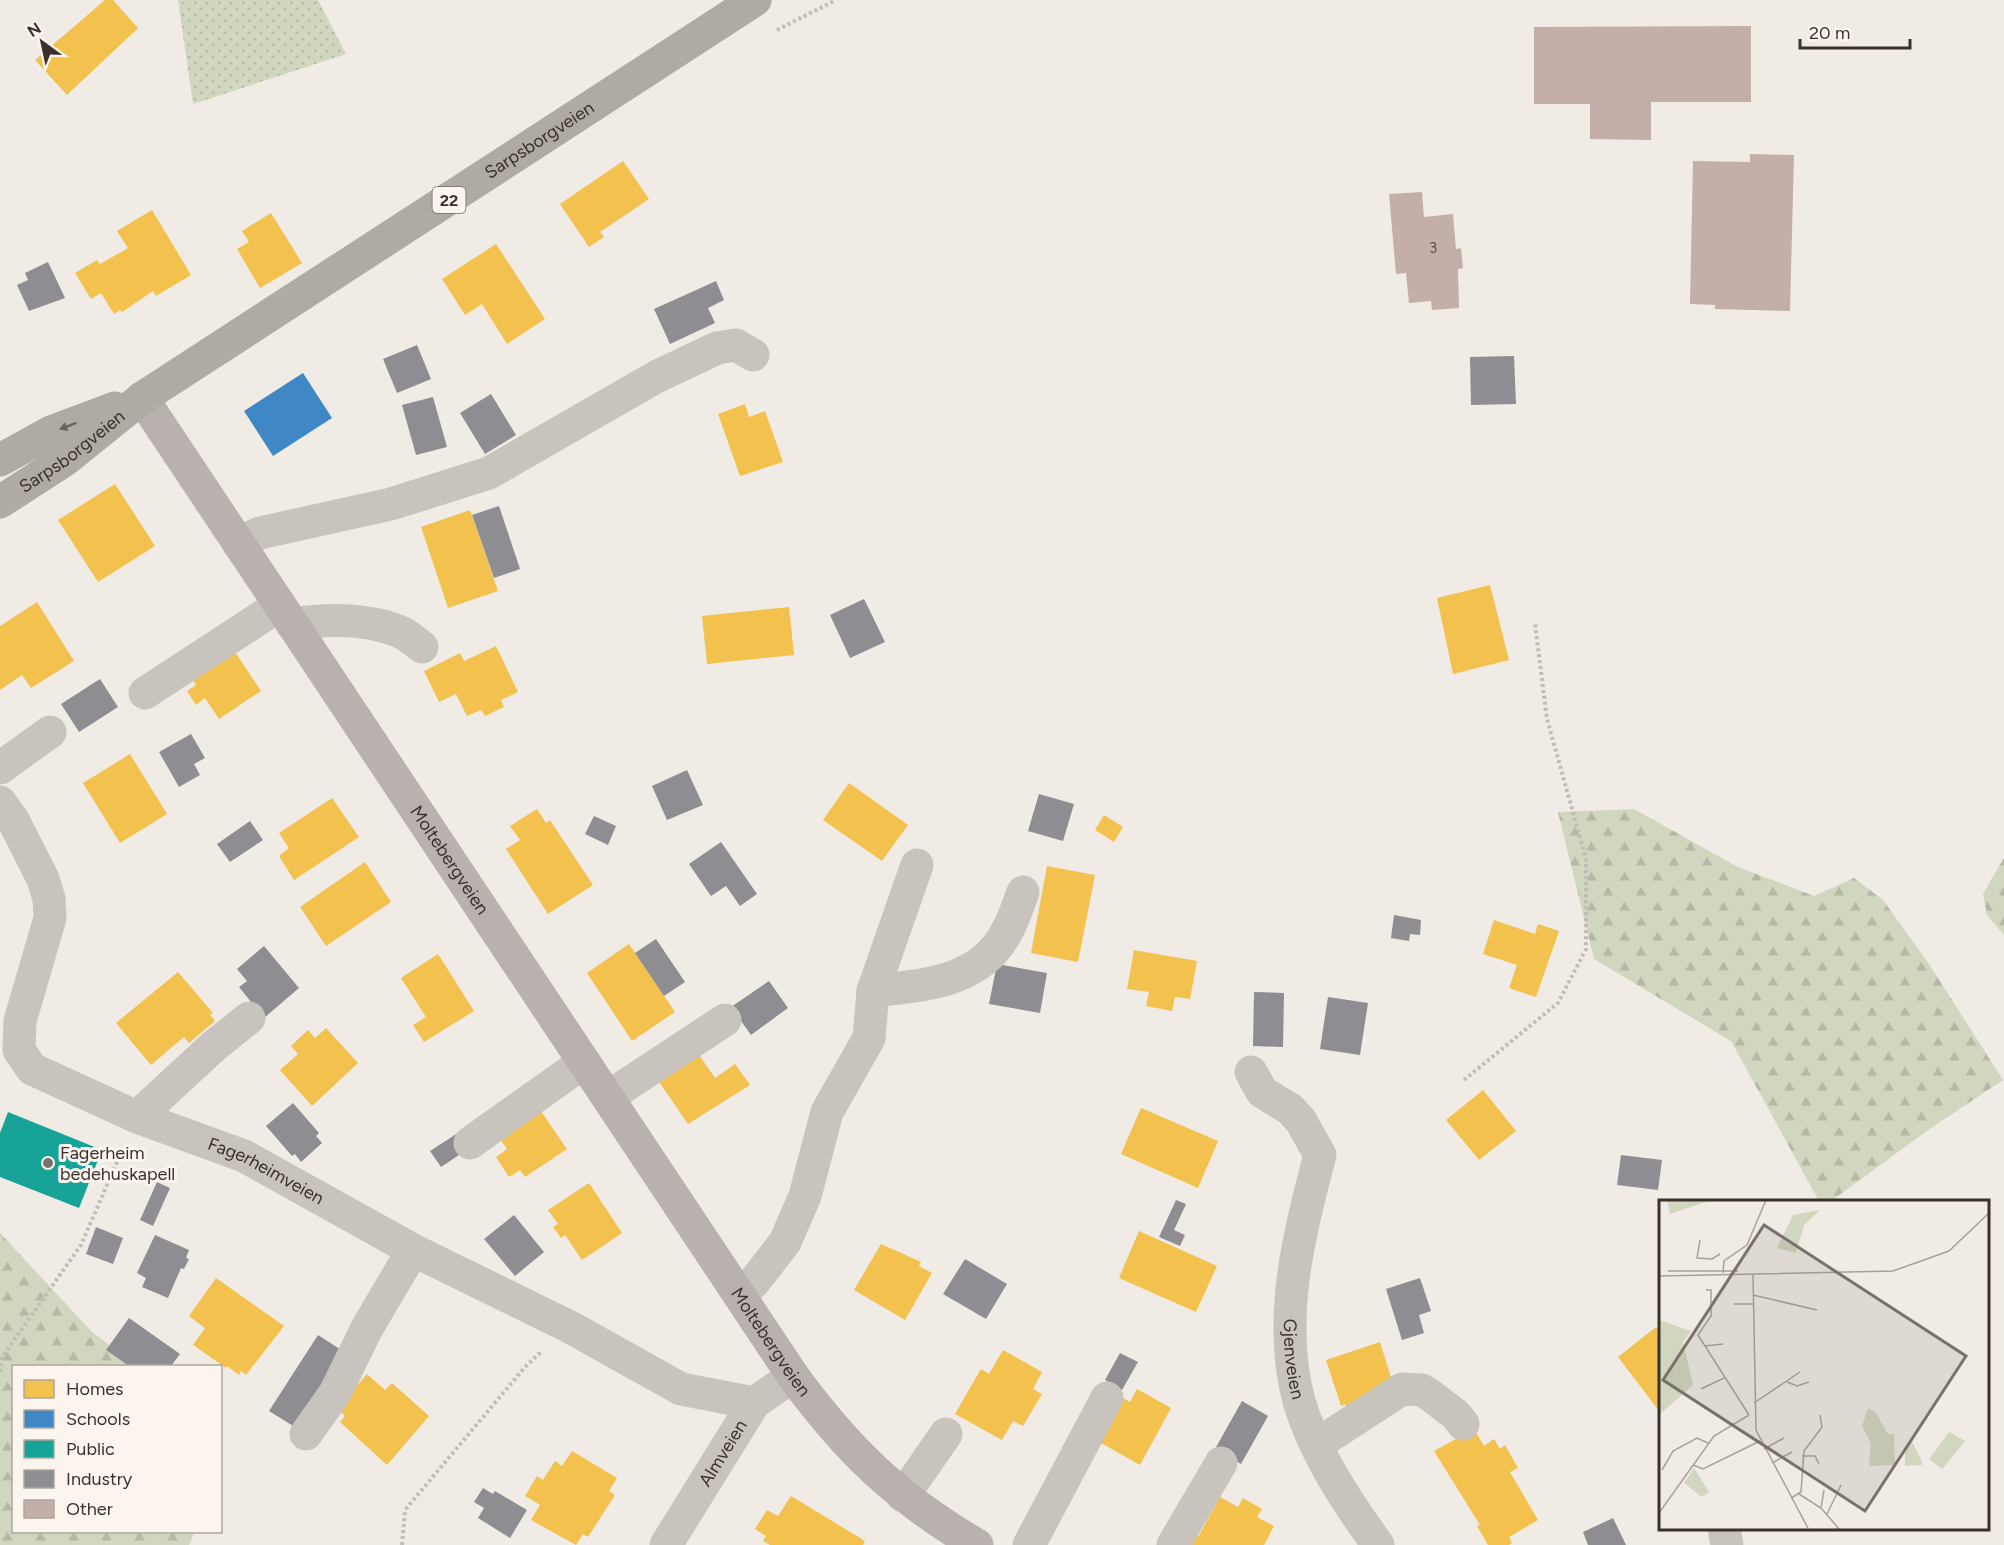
<svg xmlns="http://www.w3.org/2000/svg" width="2004" height="1545" font-family="Figtree,sans-serif">
  <style>
    .grass { fill: url(#grass-dots) }
    .forest { fill: url(#forest-firs) }
    .homes { fill: #f2c14e }
    .schools { fill: #3f88c5 }
    .public { fill: #17a398 }
    .industry { fill: #8d8d92 }
    .building { fill: #c3afa7 }
    .lines { fill: none; stroke-linecap: round; stroke-linejoin: round }
    .path { stroke: #c2bbb6; stroke-width: 4; stroke-dasharray: 3 3; stroke-linecap: butt }
    .minor { stroke: #c9c3be; stroke-width: 33 }
    .major { stroke: #b8b1ad; stroke-width: 33 }
    .highway { stroke: #afaaa4; stroke-width: 33 }
    .oneway { fill: #69615b }
    .poi-dot { fill: #7a716c; stroke: #fbf5ee; stroke-width: 2 }
    .labels { text-anchor: middle; stroke-width: 6; stroke-linejoin: round; paint-order: stroke }
    .number-label { font-size: 15px; fill: #5d504a }
    .shield { fill: #fbf5ee; stroke: #756b66; stroke-width: 1.5 }
    .shield-label { font-size: 16px; font-weight: bold; fill: #3b302b }
    .street-label { font-size: 18px; fill: #3b302b; stroke: #fbf5ee }
    .poi-label { font-size: 18px; fill: #3b302b; stroke: #fbf5ee; text-anchor: start }
    .inset-road { fill: none; stroke: #a8a09b; stroke-width: 1.5 }
    .view { fill: #7a716c; fill-opacity: 0.15; stroke: #7a716c; stroke-width: 3 }
    .inset-edge { fill: none; stroke: #3b302b; stroke-width: 3 }
  </style>
  <defs>
    <pattern id="grass-dots" width="8" height="8" patternUnits="userSpaceOnUse" patternTransform="scale(1.5)"><rect width="8" height="8" fill="#d1d6bf"/><path d="M2 2h.1M6 6h.1" fill="none" stroke="#b4b8a4" stroke-width="1.8" stroke-linecap="round"/></pattern>
    <pattern id="forest-firs" width="22" height="20" patternUnits="userSpaceOnUse" patternTransform="scale(1.5)"><rect width="22" height="20" fill="#d1d6bf"/><path d="M5 1l3.5 6h-7zM16 11l3.5 6h-7z" fill="#b4b8a4"/></pattern>
  </defs>
  <rect width="100%" height="100%" fill="#f0ebe5"/>
  <path class="grass" d="M178,0H318L346,54L193,104Z"/>
  <g class="forest">
    <path d="M1634,809L1736,866L1814,896L1854,878L1883,900L1929,964L2003,1080L1931,1128L1831,1201H1819L1731,1041L1594,959L1558,812Z"/>
    <path d="M2004,858V935L1987,915L1983,894Z"/>
    <path d="M0,1233L92,1332L137,1366H14V1532H195L189,1545H0Z"/>
  </g>
  <g class="homes">
    <path d="M105,0H113L138,28L67,95L35,60Z"/>
    <path d="M623,161L649,199L600,232L604,237L589,247L560,204Z"/>
    <path d="M152,210L191,275L156,296L153,291L122,312L120,310L114,314L101,293L91,299L75,273L97,260L100,264L128,248L117,231Z"/>
    <path d="M271,213L302,263L260,288L237,249L249,242L242,231Z"/>
    <path d="M496,244L545,319L507,344L482,304L465,315L442,279Z"/>
    <path d="M745,404L749,417L765,411L783,462L740,476L718,414Z"/>
    <path d="M115,484L155,546L98,582L58,520Z"/>
    <path d="M470,510L498,591L448,608L421,527Z"/>
    <path d="M1490,585L1509,660L1453,674L1437,598Z"/>
    <path d="M37,602L74,661L31,688L22,675L0,690V626Z"/>
    <path d="M789,607L794,655L707,664L702,616Z"/>
    <path d="M231,646L261,691L219,719L205,698L196,705L187,691L196,685L189,674Z"/>
    <path d="M496,646L518,692L501,700L504,707L485,716L481,710L467,716L456,694L439,702L424,671L460,653L464,661Z"/>
    <path d="M130,754L167,814L120,843L83,783Z"/>
    <path d="M849,783L908,825L882,861L823,820Z"/>
    <path d="M332,798L359,837L294,880L279,856L289,848L279,833Z"/>
    <path d="M537,809L546,823L550,820L593,885L548,914L506,849L520,840L510,826Z"/>
    <path d="M1104,815L1123,827L1114,842L1095,830Z"/>
    <path d="M365,862L391,902L326,946L300,907Z"/>
    <path d="M1047,866L1095,875L1078,962L1031,953Z"/>
    <path d="M1494,920L1535,934L1538,924L1559,931L1536,997L1509,988L1517,965L1483,954Z"/>
    <path d="M629,944L675,1012L632,1041L587,973Z"/>
    <path d="M1134,950L1197,961L1190,999L1175,997L1172,1011L1146,1006L1149,992L1127,989Z"/>
    <path d="M438,954L474,1011L424,1042L413,1025L426,1017L401,978Z"/>
    <path d="M178,972L213,1013L210,1015L215,1021L189,1043L184,1037L151,1065L116,1023Z"/>
    <path d="M326,1028L358,1063L312,1106L280,1070L298,1054L291,1046L308,1030L315,1038Z"/>
    <path d="M697,1052L715,1078L735,1064L750,1085L688,1124L657,1079Z"/>
    <path d="M1483,1090L1516,1131L1479,1160L1446,1120Z"/>
    <path d="M536,1104L567,1149L525,1177L520,1170L509,1177L496,1157L507,1149L495,1132Z"/>
    <path d="M1141,1108L1218,1141L1198,1188L1121,1154Z"/>
    <path d="M589,1183L622,1233L582,1260L565,1235L561,1238L553,1227L558,1224L548,1210Z"/>
    <path d="M1139,1231L1217,1266L1196,1312L1119,1278Z"/>
    <path d="M881,1244L921,1262L919,1266L932,1273L905,1320L854,1290Z"/>
    <path d="M216,1278L284,1326L246,1375L241,1371L239,1375L227,1366L226,1368L193,1345L205,1328L189,1316Z"/>
    <path d="M1656,1327L1660,1334V1412L1618,1357Z"/>
    <path d="M1380,1342L1393,1384L1347,1411L1345,1404L1341,1406L1326,1360Z"/>
    <path d="M1003,1350L1042,1372L1033,1389L1042,1394L1023,1426L1013,1421L1002,1440L955,1414L981,1369L989,1374Z"/>
    <path d="M367,1374L385,1390L392,1383L429,1416L387,1465L340,1422L345,1416L337,1409Z"/>
    <path d="M1137,1389L1171,1408L1140,1465L1094,1439L1118,1395L1130,1402Z"/>
    <path d="M1474,1429L1484,1446L1494,1439L1500,1449L1505,1445L1518,1468L1510,1472L1538,1520L1509,1537L1512,1543L1509,1545H1488L1477,1526L1480,1525L1434,1451Z"/>
    <path d="M572,1451L617,1478L609,1491L615,1495L588,1537L583,1534L576,1545L531,1520L540,1505L525,1496L537,1476L543,1480L555,1461L562,1466Z"/>
    <path d="M791,1496L865,1541L863,1545H770L763,1541L766,1536L755,1529L767,1510L778,1516Z"/>
    <path d="M1220,1497L1238,1507L1243,1498L1262,1509L1257,1517L1274,1526L1264,1545H1188L1190,1532L1198,1537Z"/>
  </g>
  <path class="schools" d="M303,373L332,418L273,456L244,411Z"/>
  <path class="public" d="M8,1112L102,1150L79,1208L0,1177V1133Z"/>
  <g class="industry">
    <path d="M48,262L65,298L29,311L17,285L28,280L25,273Z"/>
    <path d="M716,281L724,300L708,308L715,323L670,344L654,309Z"/>
    <path d="M417,345L431,379L397,393L383,359Z"/>
    <path d="M1514,356L1516,404L1471,405L1470,357Z"/>
    <path d="M491,394L516,435L485,454L460,413Z"/>
    <path d="M433,397L447,447L416,455L402,405Z"/>
    <path d="M499,506L520,569L494,578L472,515Z"/>
    <path d="M864,599L885,642L850,658L830,615Z"/>
    <path d="M100,679L118,707L79,732L61,704Z"/>
    <path d="M191,734L205,758L194,764L200,775L179,787L159,752Z"/>
    <path d="M687,770L703,805L667,820L652,786Z"/>
    <path d="M1039,794L1074,804L1063,841L1028,831Z"/>
    <path d="M594,816L616,826L608,845L585,834Z"/>
    <path d="M250,821L263,840L230,862L217,844Z"/>
    <path d="M721,842L757,894L740,906L726,886L711,896L689,864Z"/>
    <path d="M1394,915L1421,920L1420,935L1410,934L1409,941L1391,938Z"/>
    <path d="M656,939L685,982L664,996L635,953Z"/>
    <path d="M264,946L299,988L264,1018L239,987L247,981L237,969Z"/>
    <path d="M997,964L1047,973L1040,1013L989,1004Z"/>
    <path d="M769,981L788,1008L751,1035L731,1007Z"/>
    <path d="M1254,992L1284,993L1283,1047L1253,1046Z"/>
    <path d="M1328,997L1368,1003L1360,1055L1320,1049Z"/>
    <path d="M293,1103L319,1133L316,1136L322,1143L301,1162L295,1154L292,1156L266,1126Z"/>
    <path d="M461,1131L471,1147L441,1167L430,1151Z"/>
    <path d="M1621,1155L1662,1160L1658,1190L1617,1185Z"/>
    <path d="M157,1182L170,1188L153,1226L140,1220Z"/>
    <path d="M1176,1200L1186,1204L1174,1230L1185,1235L1180,1246L1159,1237Z"/>
    <path d="M514,1215L544,1252L515,1276L484,1239Z"/>
    <path d="M96,1227L123,1238L113,1264L86,1254Z"/>
    <path d="M155,1235L189,1250L186,1258L189,1259L184,1269L181,1268L168,1298L142,1287L146,1278L137,1273Z"/>
    <path d="M965,1259L1007,1284L986,1319L943,1294Z"/>
    <path d="M1420,1278L1431,1311L1419,1315L1424,1333L1402,1340L1386,1289Z"/>
    <path d="M129,1318L180,1354L171,1366H129L106,1350Z"/>
    <path d="M318,1335L346,1353L298,1429L269,1411Z"/>
    <path d="M1120,1353L1138,1362L1122,1390L1105,1380Z"/>
    <path d="M1242,1401L1268,1416L1241,1464L1215,1449Z"/>
    <path d="M483,1488L493,1494L495,1491L527,1510L510,1538L478,1518L484,1508L474,1502Z"/>
    <path d="M1613,1518L1626,1545H1588L1583,1532Z"/>
  </g>
  <g class="building">
    <path d="M1751,26V102H1651V140L1590,139V104H1534V27Z"/>
    <path d="M1750,154L1794,155L1790,311L1715,309V305L1690,304L1693,161L1750,162Z"/>
    <path d="M1422,192L1424,217L1453,214L1456,249L1461,248L1463,268L1458,269L1459,308L1432,310L1431,301L1409,303L1406,273L1396,274L1389,194Z"/>
  </g>
  <g class="lines">
    <g class="path">
      <path d="M777,30L836,0"/>
      <path d="M1464,1080L1558,1003L1586,949V859L1547,719L1535,624"/>
      <path d="M0,1372L2,1357L81,1245L123,1148"/>
      <path d="M402,1545L405,1510L525,1367L542,1351"/>
    </g>
    <g class="minor">
      <path d="M238,543L260,533L391,504L489,473L656,377L717,348L736,345L753,355"/>
      <path d="M292,624C326,619 365,618 398,631C407,634 415,642 422,647"/>
      <path d="M145,693L280,605"/>
      <path d="M0,768L50,732"/>
      <path id="s1" d="M0,802L13,820L43,879L49,899L50,918L20,1021L19,1050L32,1069L137,1117L244,1156L413,1250L570,1327L681,1389L754,1403"/>
      <path d="M873,991C923,985 981,983 1007,931C1014,919 1018,905 1023,892"/>
      <path id="s2" d="M1251,1072L1262,1092L1290,1109L1301,1121L1320,1155C1299,1233 1277,1320 1299,1401C1314,1453 1347,1502 1378,1545"/>
      <path d="M608,1097L725,1020"/>
      <path d="M137,1117L214,1046L249,1018"/>
      <path d="M470,1143L584,1062"/>
      <path d="M740,1293L754,1282L785,1242L805,1196L827,1112L869,1038L873,991L917,865"/>
      <path d="M306,1434L335,1393L367,1328L413,1250"/>
      <path d="M1316,1445L1402,1389L1422,1390L1430,1395L1456,1415L1463,1424"/>
      <path d="M903,1496L946,1434"/>
      <path d="M1724,1528L1727,1545"/>
      <path id="s3" d="M666,1545L754,1403L793,1376"/>
      <path d="M1029,1545L1107,1398"/>
      <path d="M1173,1545L1221,1463"/>
    </g>
    <path class="major" id="s4" d="M142,398L793,1376C848,1451 897,1498 977,1545"/>
    <g class="highway">
      <path d="M0,460L51,432L115,408"/>
      <path id="s5" d="M0,502L65,460L142,398L755,0"/>
    </g>
  </g>
  <defs><path id="oneway-solid" d="M-6-.8H1V-3.2L6.5 0L1 3.2V.8H-6Z" transform="scale(1.5)"/></defs>
  <use class="oneway" href="#oneway-solid" transform="translate(68 426) rotate(159)"/>
  <circle class="poi-dot" cx="48" cy="1163" r="6"/>
  <g class="labels">
    <g class="number-label">
      <text x="1433" y="253">3</text>
    </g>
    <rect class="shield" x="432.5" y="187" width="33" height="26" rx="4.5"/>
    <g class="shield-label">
      <text x="449" y="206">22</text>
    </g>
    <g class="street-label">
      <text dy="6" stroke="none"><textPath href="#s5" startOffset="650">Sarpsborgveien</textPath></text>
      <text dy="6" stroke="none"><textPath href="#s5" startOffset="88">Sarpsborgveien</textPath></text>
      <text dy="6" stroke="none"><textPath href="#s4" startOffset="555">Moltebergveien</textPath></text>
      <text dy="6" stroke="none"><textPath href="#s1" startOffset="543">Fagerheimveien</textPath></text>
      <text dy="6" stroke="none"><textPath href="#s4" startOffset="1134">Moltebergveien</textPath></text>
      <text dy="6" stroke="none"><textPath href="#s2" startOffset="318">Gjenveien</textPath></text>
      <text dy="6" stroke="none"><textPath href="#s3" startOffset="108">Almveien</textPath></text>
    </g>
    <g class="poi-label">
      <text x="60" y="1159">Fagerheim<tspan x="60" dy="21">bedehuskapell</tspan></text>
    </g>
  </g>
  <g transform="translate(1659 1200)">
    <rect width="330" height="330" fill="#f0ebe5"/>
    <path d="M161,10L145,25L137,53L118,48L134,15Z" fill="#d1d6bf"/>
    <path d="M8,0H53L11,14ZM0,120L32,131L24,142L34,185L0,215ZM209,208L217,213L229,234H235L236,265L210,266L212,243L203,226ZM253,242L263,261V265L246,266V247Z" fill="#d1d6bf"/>
    <path d="M35,268L50,292L43,297L25,283Z" fill="#d1d6bf"/>
    <path d="M290,232L306,241L283,269L270,259Z" fill="#d1d6bf"/>
    <path class="inset-road" d="M41,40L38,58L53,59L61,54M9,71H79M64,73L65,61L88,45L107,0M94,74L97,230L150,330M0,76L234,71L290,51L330,13M47,90H52V116L39,135L90,215M94,95L158,110M75,104H94M46,146L64,144M128,182L138,186L150,182M42,189L65,178M95,203L141,172M105,249L125,238M143,256H156L160,264M113,263L133,252M34,265L44,269L101,241M3,270L14,251L38,238L49,243M140,294L162,308L181,330M132,298L142,292L145,251L163,227L161,215M162,308L165,290M0,313L55,236L90,215M168,314L182,285"/>
    <path class="view" d="M105,25L307,156L206,311L4,180Z"/>
    <rect width="330" height="330" class="inset-edge"/>
  </g>
  <rect x="12" y="1365" width="210" height="168" fill="#fbf5ee" stroke="#aea6a0" stroke-width="1.5"/>
  <rect x="24" y="1380" width="30" height="18" fill="#f2c14e" stroke="#aea6a0" stroke-width="1.5"/>
  <text x="66" y="1395" font-size="18" fill="#3b302b">Homes</text>
  <rect x="24" y="1410" width="30" height="18" fill="#3f88c5" stroke="#aea6a0" stroke-width="1.5"/>
  <text x="66" y="1425" font-size="18" fill="#3b302b">Schools</text>
  <rect x="24" y="1440" width="30" height="18" fill="#17a398" stroke="#aea6a0" stroke-width="1.5"/>
  <text x="66" y="1455" font-size="18" fill="#3b302b">Public</text>
  <rect x="24" y="1470" width="30" height="18" fill="#8d8d92" stroke="#aea6a0" stroke-width="1.5"/>
  <text x="66" y="1485" font-size="18" fill="#3b302b">Industry</text>
  <rect x="24" y="1500" width="30" height="18" fill="#c3afa7" stroke="#aea6a0" stroke-width="1.5"/>
  <text x="66" y="1515" font-size="18" fill="#3b302b">Other</text>
  <g transform="translate(42 42) rotate(327)" stroke="#fbf5ee" stroke-width="4.5" paint-order="stroke">
  <path d="M0-4.5L10 22L0 15L-10 22Z" fill="#3b302b"/>
  <text y="-9" font-size="16" font-weight="bold" text-anchor="middle" fill="#3b302b">N</text>
  </g>
  <path d="M1800 39v9h110v-9" fill="none" stroke="#3b302b" stroke-width="3"/>
  <text x="1809" y="39" font-size="18" fill="#3b302b" stroke="#fbf5ee" stroke-width="4.5" paint-order="stroke">20 m</text>
</svg>
